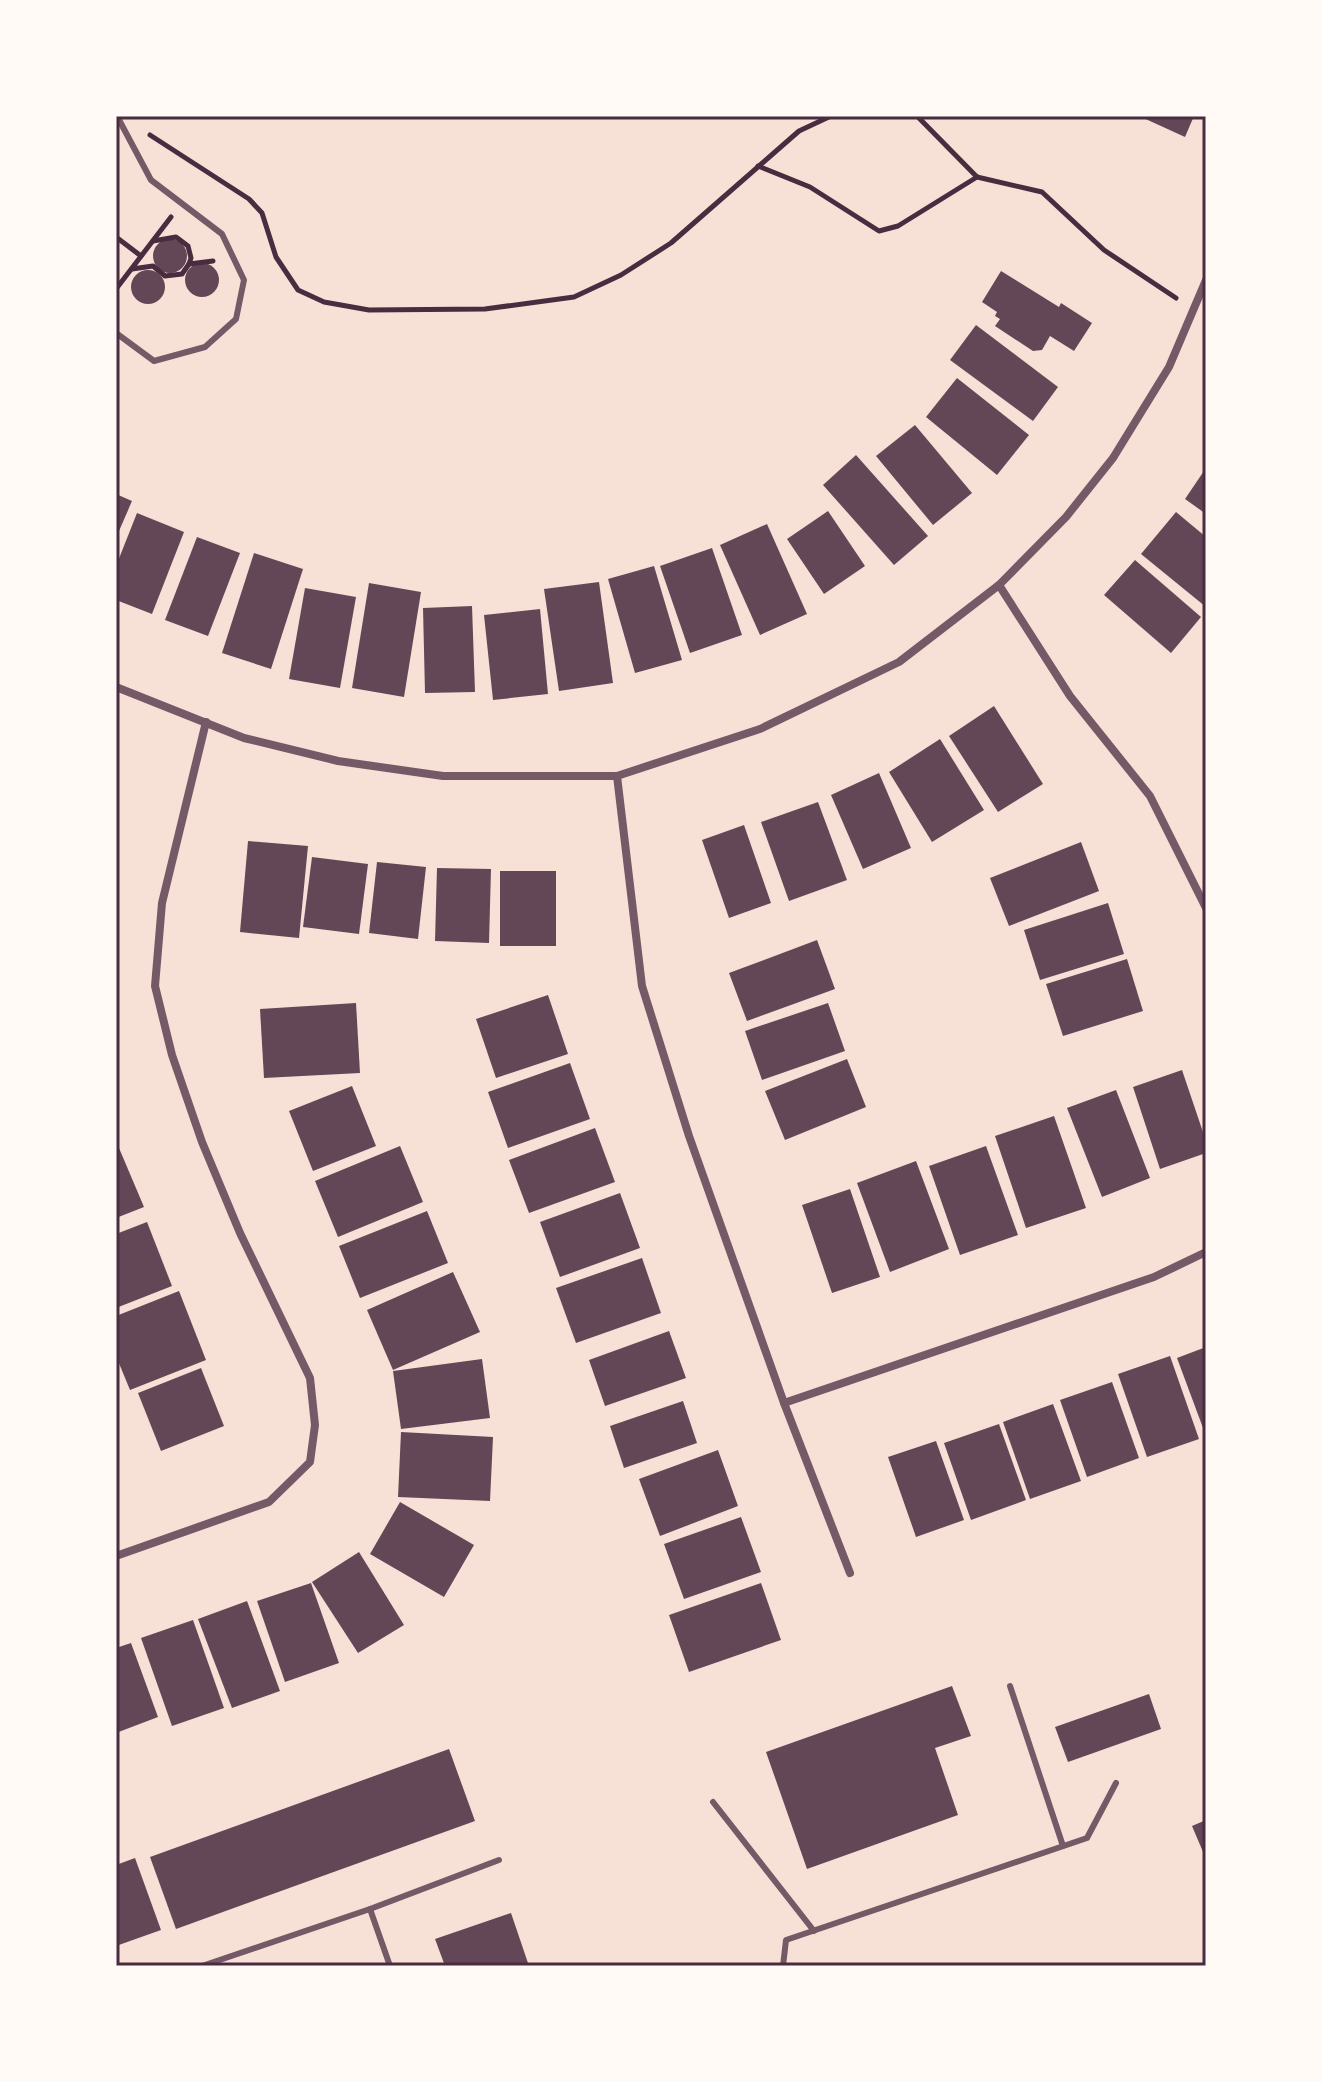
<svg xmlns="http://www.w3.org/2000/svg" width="1322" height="2082" font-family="'Zilla Slab',serif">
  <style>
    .building { fill: #644757 }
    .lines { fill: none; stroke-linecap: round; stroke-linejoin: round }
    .path { stroke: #4a2c40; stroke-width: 5 }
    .service { stroke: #755966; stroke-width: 6 }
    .minor { stroke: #755966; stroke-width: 8 }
    .neatline { fill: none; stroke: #4a2c40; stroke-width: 3 }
  </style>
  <rect width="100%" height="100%" fill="#f7e1d7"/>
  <g class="building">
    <path d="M1139,116H1194L1185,137Z"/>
    <circle cx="170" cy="256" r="17"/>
    <circle cx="202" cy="280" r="17"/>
    <circle cx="148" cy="287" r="17"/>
    <path d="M1001,271L1059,307L1061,303L1092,323L1074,351L1050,336L1042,350L1033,351L995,326L1000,319L995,316L997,312L982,302Z"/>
    <path d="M976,325L1058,387L1033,421L950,360Z"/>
    <path d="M957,378L1029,435L997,475L926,417Z"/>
    <path d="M915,425L972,493L933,525L876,456Z"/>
    <path d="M856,455L928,536L894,565L823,485Z"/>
    <path d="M1206,468V514L1185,499Z"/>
    <path d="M116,494L132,501L116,538Z"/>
    <path d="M828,511L865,566L824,594L787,539Z"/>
    <path d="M1176,512L1206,537V607L1141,554Z"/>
    <path d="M137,513L184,532L152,614L116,600V566Z"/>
    <path d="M767,524L807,614L760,635L720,545Z"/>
    <path d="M197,537L240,553L208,636L165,620Z"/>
    <path d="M712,548L742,635L690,653L660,566Z"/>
    <path d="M254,553L303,569L271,669L222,653Z"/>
    <path d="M1135,560L1201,617L1171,653L1104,595Z"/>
    <path d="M654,566L682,660L635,673L608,579Z"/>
    <path d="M599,582L613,683L559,691L544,589Z"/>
    <path d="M369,583L421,592L404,697L352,688Z"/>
    <path d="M305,588L356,597L340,688L289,679Z"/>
    <path d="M472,606L475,692L425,693L423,608Z"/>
    <path d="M540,609L548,694L493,700L484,615Z"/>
    <path d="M994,706L1043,784L998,812L949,736Z"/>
    <path d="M940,739L984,810L932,842L889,772Z"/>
    <path d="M879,773L911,848L863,869L831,795Z"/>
    <path d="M818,802L847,880L789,901L761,822Z"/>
    <path d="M744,825L771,903L729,918L702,840Z"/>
    <path d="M248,841L308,846L299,938L240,932Z"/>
    <path d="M1081,842L1099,891L1009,926L990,878Z"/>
    <path d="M312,857L368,864L359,934L303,927Z"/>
    <path d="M377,862L426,867L418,939L369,933Z"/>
    <path d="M437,868L491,869L489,943L435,941Z"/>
    <rect x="500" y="871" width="56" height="75"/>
    <path d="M1108,903L1124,954L1040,980L1024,930Z"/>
    <path d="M817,940L835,989L747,1021L729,973Z"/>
    <path d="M1127,959L1143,1011L1063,1036L1046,984Z"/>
    <path d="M548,995L568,1054L496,1078L476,1019Z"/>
    <path d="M356,1003L360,1073L264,1078L260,1009Z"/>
    <path d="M828,1003L845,1051L762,1080L745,1031Z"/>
    <path d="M847,1059L866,1107L785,1140L765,1091Z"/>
    <path d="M570,1063L590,1119L508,1148L488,1092Z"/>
    <path d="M1182,1070L1206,1141V1153L1160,1169L1133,1087Z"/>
    <path d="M352,1086L376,1146L313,1171L289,1111Z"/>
    <path d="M1116,1090L1150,1178L1102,1197L1067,1108Z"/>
    <path d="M1054,1116L1086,1208L1026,1228L995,1136Z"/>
    <path d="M595,1128L615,1182L529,1213L509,1160Z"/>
    <path d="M400,1146L423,1202L338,1237L315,1181Z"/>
    <path d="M986,1146L1018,1235L960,1255L929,1166Z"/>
    <path d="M119,1148L144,1207L116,1218V1149Z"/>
    <path d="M916,1161L949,1249L890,1272L857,1183Z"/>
    <path d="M850,1189L880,1277L832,1293L802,1205Z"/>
    <path d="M620,1193L640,1248L560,1277L540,1222Z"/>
    <path d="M427,1211L448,1263L360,1298L339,1246Z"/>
    <path d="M147,1222L172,1286L116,1308V1234Z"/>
    <path d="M642,1258L661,1313L576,1343L556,1288Z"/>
    <path d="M453,1272L480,1332L393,1370L367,1310Z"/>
    <path d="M179,1291L206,1360L130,1390L116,1356V1316Z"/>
    <path d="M669,1331L686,1378L605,1406L589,1360Z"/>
    <path d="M1206,1347V1436L1177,1358Z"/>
    <path d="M1170,1356L1199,1439L1147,1457L1118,1374Z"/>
    <path d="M482,1359L490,1418L401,1429L393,1371Z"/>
    <path d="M201,1368L224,1426L161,1451L138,1393Z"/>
    <path d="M1112,1382L1139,1458L1087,1477L1060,1400Z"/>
    <path d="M683,1401L697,1443L624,1468L610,1426Z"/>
    <path d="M1053,1404L1081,1481L1030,1499L1003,1422Z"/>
    <path d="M999,1424L1026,1500L971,1520L944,1443Z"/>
    <path d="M401,1432L493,1437L490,1501L398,1497Z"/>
    <path d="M936,1441L964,1520L916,1537L888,1457Z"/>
    <path d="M718,1450L738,1506L660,1536L639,1479Z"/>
    <path d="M400,1502L474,1545L444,1597L370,1554Z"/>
    <path d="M741,1517L761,1572L684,1599L664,1544Z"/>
    <path d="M359,1552L404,1625L358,1653L312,1582Z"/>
    <path d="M311,1583L339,1663L285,1682L257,1601Z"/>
    <path d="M761,1583L781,1640L689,1672L669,1615Z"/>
    <path d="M247,1601L280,1691L232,1708L198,1619Z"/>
    <path d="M193,1620L224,1708L172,1726L141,1638Z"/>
    <path d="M131,1643L158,1717L116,1733V1648Z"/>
    <path d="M952,1686L971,1736L935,1748L958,1815L807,1869L766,1752Z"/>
    <path d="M1149,1694L1161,1729L1068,1762L1055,1727Z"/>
    <path d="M449,1749L475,1821L176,1929L150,1857Z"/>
    <path d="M1206,1820V1859L1192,1826Z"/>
    <path d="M135,1858L161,1930L116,1946V1865Z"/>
    <path d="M511,1913L529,1966H445L435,1939Z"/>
  </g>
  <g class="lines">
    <g class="path">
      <path d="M917,116L977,177L1042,192L1104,250L1176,298"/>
      <path d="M150,135L249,199L262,213L276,257L298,290L324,302L369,310L485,309L574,297L621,275L671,243L799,131L831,116"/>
      <path d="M758,166L810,187L879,231L898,226L977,177"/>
      <path d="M116,237L141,256"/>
      <path d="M153,241L176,237L188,246L191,258L189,264L213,261"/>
      <path d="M132,269L153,266L165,276L182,274L189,264"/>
      <path d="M116,289L171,217"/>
    </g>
    <g class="service">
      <path d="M116,333L154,361L205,347L236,319L244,280L222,234L151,180L117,116"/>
      <path d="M1010,1686L1063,1846"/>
      <path d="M713,1802L814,1931"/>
      <path d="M370,1909L390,1966"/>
      <path d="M202,1966L370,1909L499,1860"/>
      <path d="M783,1966L786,1940L1087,1838L1116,1783"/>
    </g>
    <g class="minor">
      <path d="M999,585L1070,696L1150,796L1206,908"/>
      <path d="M116,687L244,738L338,761L443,776H617L760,729L899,662L999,585L1066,517L1113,458L1169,367L1206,280"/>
      <path d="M617,776L642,986L689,1136L784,1403L850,1573"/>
      <path d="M784,1403L1154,1277L1206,1252"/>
      <path d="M116,1556L269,1502L310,1462L315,1425L310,1378L240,1233L202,1142L172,1055L155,986L162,903L206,722"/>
    </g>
  </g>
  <rect width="1322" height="2082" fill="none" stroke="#fffaf5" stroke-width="236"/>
  <rect x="118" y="118" width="1086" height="1846" class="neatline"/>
</svg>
